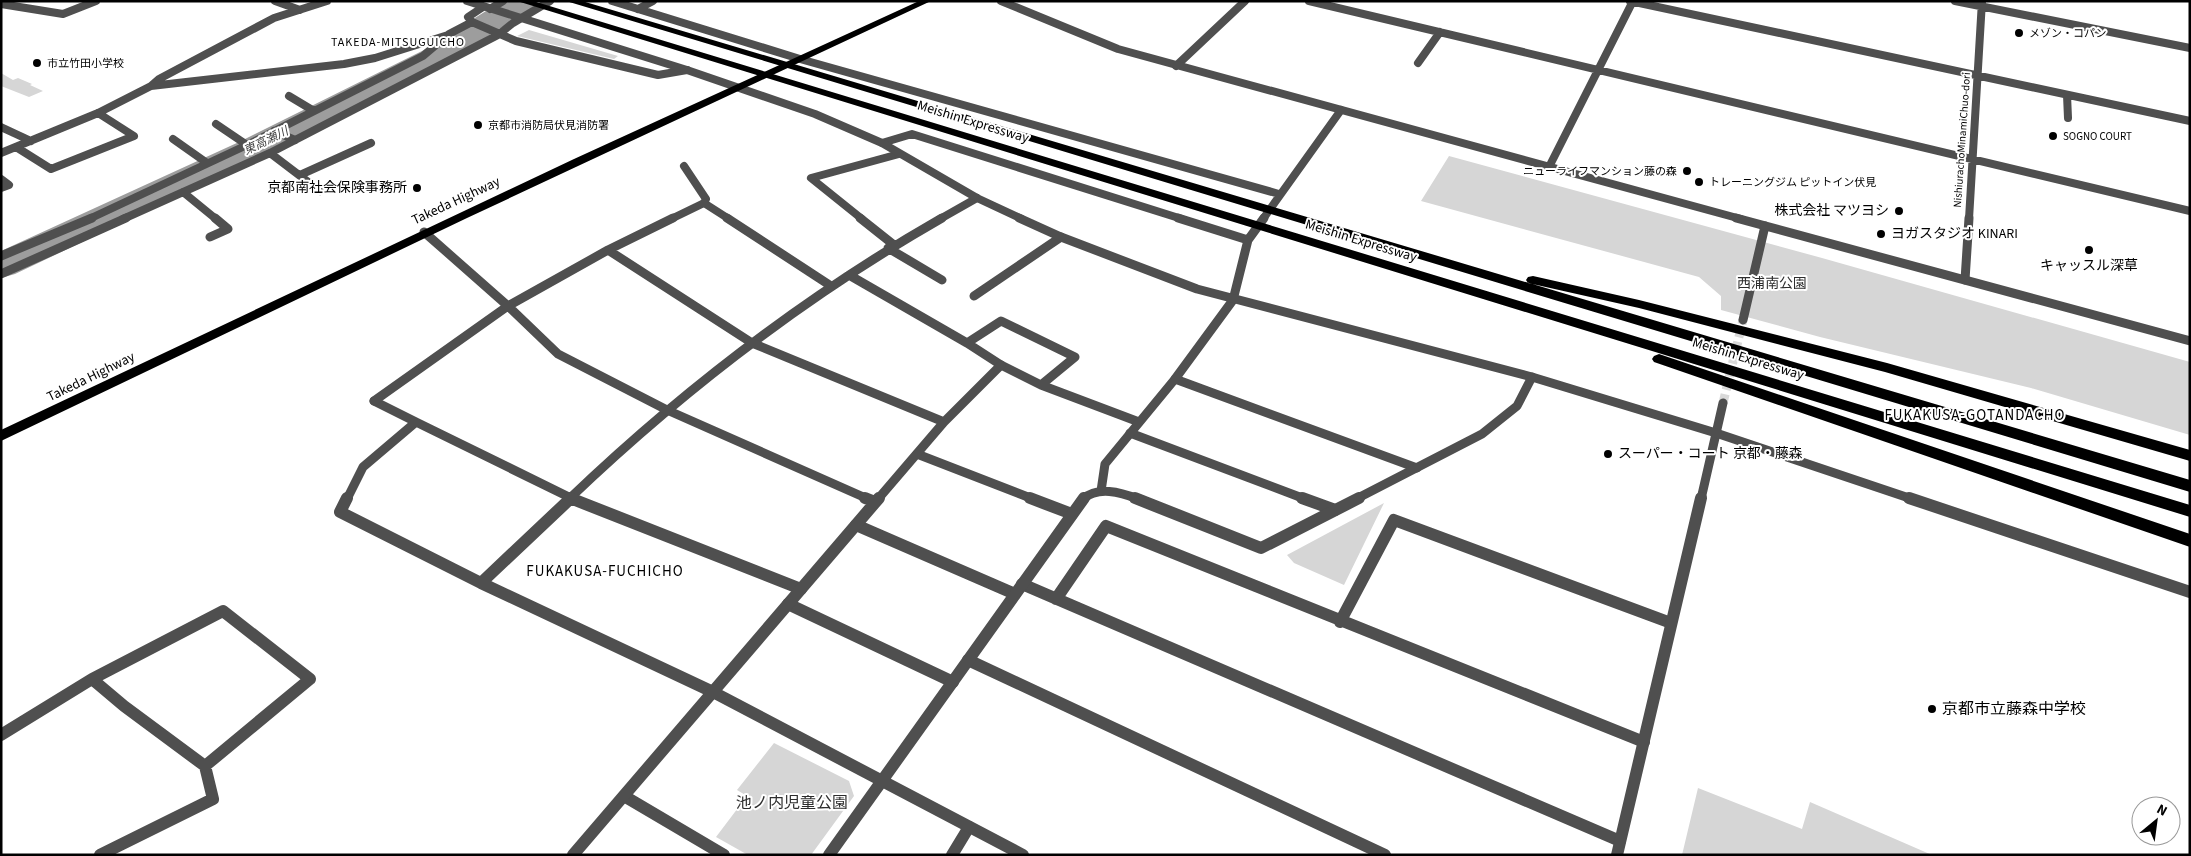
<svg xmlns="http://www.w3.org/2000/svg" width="2191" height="856" font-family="'Source Sans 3','Noto Sans JP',sans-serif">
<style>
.green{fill:#d6d6d6}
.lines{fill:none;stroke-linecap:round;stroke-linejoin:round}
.river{fill:#9d9d9d;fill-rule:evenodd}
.minor-tunnel{stroke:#d9d9d9;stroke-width:9;stroke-dasharray:9 4.5;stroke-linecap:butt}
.service-far2{stroke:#4f4f4f;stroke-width:8}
.service-far1{stroke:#4f4f4f;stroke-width:9}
.service{stroke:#4f4f4f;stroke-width:12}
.minor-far2{stroke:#4f4f4f;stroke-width:8}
.minor-far1{stroke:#4f4f4f;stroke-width:9}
.minor{stroke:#4f4f4f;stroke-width:12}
.tertiary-far2{stroke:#4f4f4f;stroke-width:8}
.tertiary-far1{stroke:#4f4f4f;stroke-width:9}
.tertiary{stroke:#4f4f4f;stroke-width:12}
.trunk{fill:#000;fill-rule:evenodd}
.motorway{fill:#000;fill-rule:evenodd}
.poi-dot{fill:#000;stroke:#fff;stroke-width:2}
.labels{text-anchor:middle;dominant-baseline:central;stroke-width:4;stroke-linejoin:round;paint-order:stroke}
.far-poi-label{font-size:11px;fill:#000;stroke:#fff;text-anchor:start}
.far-street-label{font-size:11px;fill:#000;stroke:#fff}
.far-neighbourhood-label{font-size:12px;letter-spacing:1px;fill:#000;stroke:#fff}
.far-water-label{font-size:12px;font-style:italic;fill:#3e3e3e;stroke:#fff}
.street-label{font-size:14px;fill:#000;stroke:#fff}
.poi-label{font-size:14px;fill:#000;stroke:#fff;text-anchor:end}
.park-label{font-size:14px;fill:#2d2d2d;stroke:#fff}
.neighbourhood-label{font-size:15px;letter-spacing:1px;fill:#000;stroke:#fff}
.near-poi-label{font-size:16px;fill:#000;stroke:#fff;text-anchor:start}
.near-park-label{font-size:16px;fill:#2d2d2d;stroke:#fff}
</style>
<rect width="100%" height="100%" fill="#fff"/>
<path class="green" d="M 529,30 L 618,56 L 614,59 L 517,36 Z
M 1,73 L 13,80 L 18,78 L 32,84 L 30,85 L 43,91 L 29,97 L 1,86 Z
M 1449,156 L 1822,258 L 2190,362 L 2190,435 L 2031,388 L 1820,337 L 1721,310 L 1721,296 L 1699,277 L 1421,201 Z
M 1384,503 L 1344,585 L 1294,563 L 1287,555 Z
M 774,743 L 849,781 L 854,796 L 811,855 L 748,855 L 716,837 L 747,796 L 737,790 Z
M 1698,788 L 1802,829 L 1810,802 L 1932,855 L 1682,855 Z"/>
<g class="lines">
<path class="river" d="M 502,1 L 537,1 L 533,7 L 444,65 L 263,156 L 15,274 L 1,278 L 1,251 L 239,142 L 422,51 Z"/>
<path class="minor-tunnel" d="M 1723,403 L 1743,320"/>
<path class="service-far2" d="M 274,131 L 295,140
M 684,166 L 706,199 L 704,203 L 729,219
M 862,219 L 811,178 L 899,154
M 940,219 L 977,198"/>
<path class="service-far1" d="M 727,218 L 831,286
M 860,218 L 894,245
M 888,248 L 942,280
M 849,275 L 967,343 L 1001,365 L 1041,385 L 1139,422
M 974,296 L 1061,237
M 967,343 L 1001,321 L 1075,357 L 1041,385
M 1175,379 L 1417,468
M 416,422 L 573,499
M 1130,433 L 1305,499
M 917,454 L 1033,499
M 347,499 L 363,467 L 416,422 L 374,401
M 569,499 C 684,389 804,297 942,218"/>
<path class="service" d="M 347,498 L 340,512 L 481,583 L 713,692
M 570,498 L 801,589
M 1030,498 L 1072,514
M 1302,498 L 1335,510
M 856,525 L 1015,594
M 481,583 L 571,498
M 1022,584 L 1620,841
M 1056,599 L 1106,526 L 1644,742
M 788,604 L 953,682
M 223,611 L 310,679 L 205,766 L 124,706 L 92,679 Z
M 1340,622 L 1394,520 L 1671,623
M 968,660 L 1385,855
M 1,735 L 92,679
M 624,796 L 724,855
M 100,855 L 213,799 L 205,766
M 952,855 L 969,827"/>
<path class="minor-far2" d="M 275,1 L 300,10
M 612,1 L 800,59 L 1279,194
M 1309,1 L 2190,211
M 1630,1 L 2190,121
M 1955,1 L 2190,48
M 1,4 L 63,14 L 96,1
M 483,7 L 468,17 L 472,22 L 516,41 L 658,75 L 687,70
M 490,9 L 503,1
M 638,9 L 653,1
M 1418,63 L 1440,32
M 1176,66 L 1245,1
M 151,86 L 159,79 L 274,18 L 327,1
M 2067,95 L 2068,118
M 289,96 L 314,111
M 216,124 L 247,145
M 1,127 L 31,141
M 173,139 L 207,163
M 882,143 L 912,134 L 1182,219
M 16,147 L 51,169 L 134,136 L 98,113
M 1,153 L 98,113 L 151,86 L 344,64 L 375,58 L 448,35
M 270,153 L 320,191
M 1549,167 L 1633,1
M 300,175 L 371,143
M 1,179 L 9,185 L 1,188
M 183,192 L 216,219
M 89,219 L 247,145 L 423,56 L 449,34 L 472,22
M 123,219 L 270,153 L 498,35 L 513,23 L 550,1
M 671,219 L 704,203
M 1263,219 L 1341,110
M 1969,219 L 1982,1"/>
<path class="minor-far1" d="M 1178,218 L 1248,240
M 424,232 L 508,306 L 558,354 L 667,410 L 868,499
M 210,237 L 228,229 L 215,218
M 608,250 L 752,343 L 944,422
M 1,256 L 92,218
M 1,274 L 126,218
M 1965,280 L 1969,218
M 1743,320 L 1765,226
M 374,401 L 508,306 L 608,250 L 673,218
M 1101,491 L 1105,464 L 1175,379 L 1233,300 L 1248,240 L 1264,218
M 878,499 L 944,422 L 1001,365
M 1083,499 C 1098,486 1120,492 1138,499
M 1356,499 L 1482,434 L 1517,406 L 1532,377
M 1701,499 L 1723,403"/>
<path class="minor" d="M 865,498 L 875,502
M 1135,498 L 1261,548 L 1359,498
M 713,692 L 1023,855
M 573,855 L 879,498
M 829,855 L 1084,498
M 1617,855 L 1701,498"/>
<path class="tertiary-far2" d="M 467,1 L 687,70 L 815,114 L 882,143 L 977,198 L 1022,219
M 1001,1 L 1118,49 L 1741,219"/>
<path class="tertiary-far1" d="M 1019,218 L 1061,237 L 1197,289 L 1532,377 L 1716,433 L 1912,499
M 1736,218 L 2190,341"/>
<path class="tertiary" d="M 1909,498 L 2190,592"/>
<path class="trunk" d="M 919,1 L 931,1 L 467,218 L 1,441 L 1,430 L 574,159 Z"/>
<path class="motorway" d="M 517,1 L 533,1 L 2190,505 L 2190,517 Z
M 566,1 L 582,1 L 2190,480 L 2190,492 Z
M 1533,276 L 1639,300 L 1887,363 L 2190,450 L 2190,461 L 1885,372 L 1639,308 L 1528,283 L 1526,280 L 1528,277 Z
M 1659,354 L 2190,534 L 2190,547 L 1654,362 L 1652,359 L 1654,356 Z"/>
</g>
<g class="poi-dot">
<circle cx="2019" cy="33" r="5"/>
<circle cx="37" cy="63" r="5"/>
<circle cx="478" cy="125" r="5"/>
<circle cx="2053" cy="136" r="5"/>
<circle cx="1687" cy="171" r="5"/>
<circle cx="1699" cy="182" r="5"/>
<circle cx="417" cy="188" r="5"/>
<circle cx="1899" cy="211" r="5"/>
<circle cx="1881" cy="234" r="5"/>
<circle cx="2089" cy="250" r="5"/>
<circle cx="1608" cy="454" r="5"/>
<circle cx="1932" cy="709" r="5"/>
</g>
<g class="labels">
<g class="far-poi-label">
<text x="2029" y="33">メゾン・コパン</text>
<text x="47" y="63">市立竹田小学校</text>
<text x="488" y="125">京都市消防局伏見消防署</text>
<text x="2063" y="136">SOGNO COURT</text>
<text x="1677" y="171" text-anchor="end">ニューライフマンション藤の森</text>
<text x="1709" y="182">トレーニングジム ピットイン伏見</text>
</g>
<g class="far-street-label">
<text transform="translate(1962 140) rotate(-86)">NishiurachoMinamiChuo-dori</text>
</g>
<g class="far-neighbourhood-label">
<text x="398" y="42">TAKEDA-MITSUGUICHO</text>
</g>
<g class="far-water-label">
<text transform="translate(266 141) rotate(-26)">東高瀬川</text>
</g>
<g class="street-label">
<text transform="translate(973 122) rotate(17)">Meishin Expressway</text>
<text transform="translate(456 201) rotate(-25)">Takeda Highway</text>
<text transform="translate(1361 241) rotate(17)">Meishin Expressway</text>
<text transform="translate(1748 359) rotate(17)">Meishin Expressway</text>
<text transform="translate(91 377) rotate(-26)">Takeda Highway</text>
</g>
<g class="poi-label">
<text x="407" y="188">京都南社会保険事務所</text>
<text x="1889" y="211">株式会社 マツヨシ</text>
<text x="1891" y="234" text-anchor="start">ヨガスタジオ KINARI</text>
<text x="2089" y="266" text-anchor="middle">キャッスル深草</text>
<text x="1618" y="454" text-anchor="start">スーパー・コート 京都・藤森</text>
</g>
<g class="park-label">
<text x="1772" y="284">西浦南公園</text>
</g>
<g class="neighbourhood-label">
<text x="1975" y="415">FUKAKUSA-GOTANDACHO</text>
<text x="605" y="571">FUKAKUSA-FUCHICHO</text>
</g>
<g class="near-poi-label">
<text x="1942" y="709">京都市立藤森中学校</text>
</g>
<g class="near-park-label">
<text x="792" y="803">池ノ内児童公園</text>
</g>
</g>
<rect width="2191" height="856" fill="none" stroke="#000000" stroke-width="5"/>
<g transform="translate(2156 821) rotate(29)"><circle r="24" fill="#ffffff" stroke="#999999"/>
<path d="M0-4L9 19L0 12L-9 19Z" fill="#000000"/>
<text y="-8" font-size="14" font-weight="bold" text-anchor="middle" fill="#000000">N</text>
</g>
</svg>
